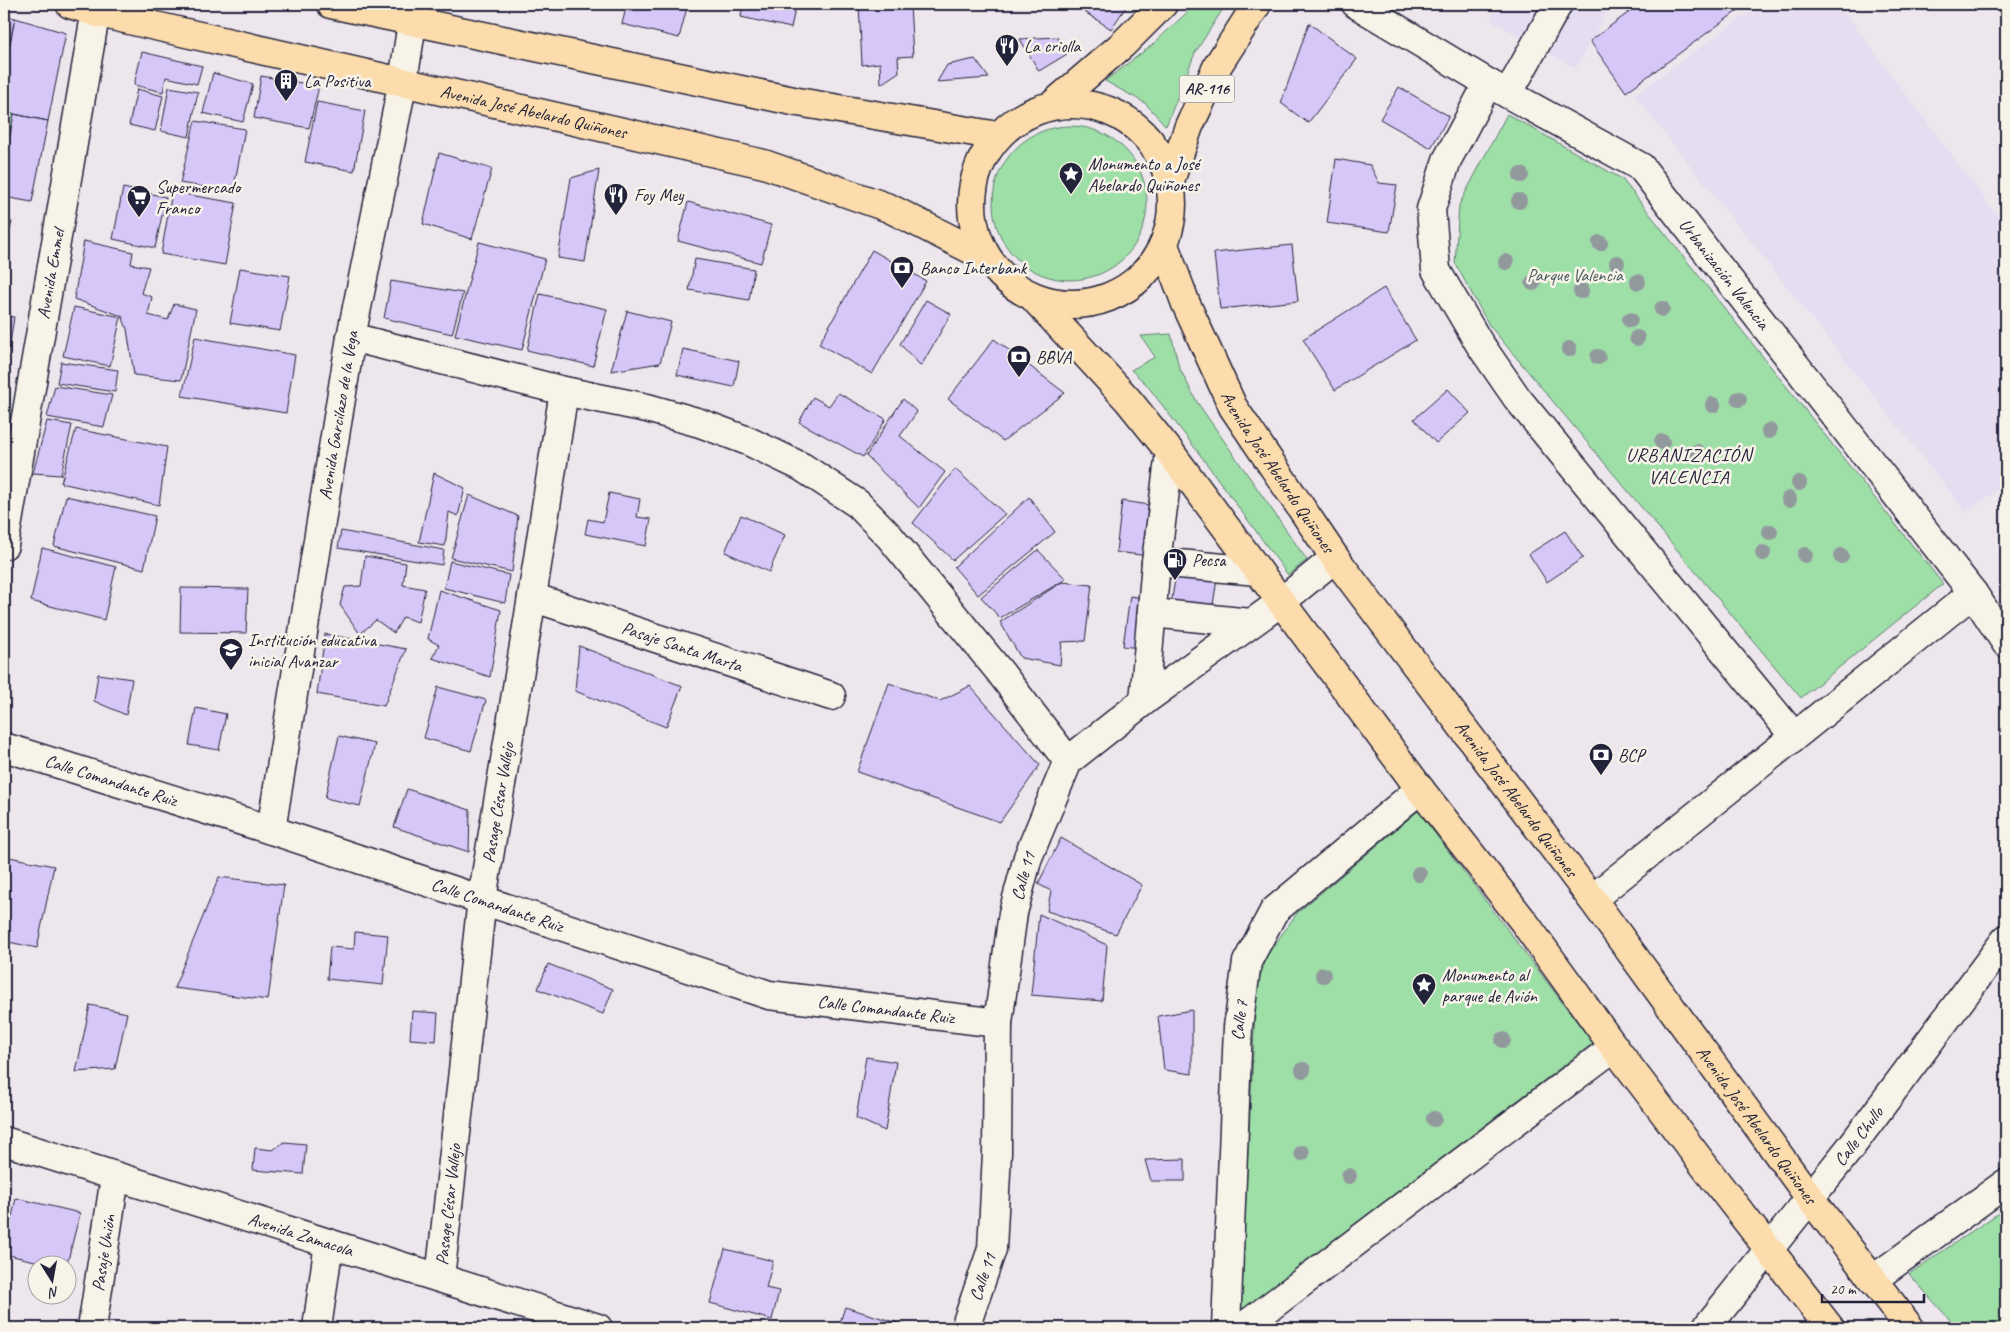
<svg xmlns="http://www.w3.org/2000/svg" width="2010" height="1332" font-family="Caveat,sans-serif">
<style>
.built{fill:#e6ddf0}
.green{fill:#9edea7;stroke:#608071}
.building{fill:#d6c7f8;stroke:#22223b}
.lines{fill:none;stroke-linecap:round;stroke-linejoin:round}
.minor-casing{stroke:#22223b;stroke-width:31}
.major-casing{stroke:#22223b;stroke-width:31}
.minor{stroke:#f7f3e8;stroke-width:28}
.major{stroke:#fcdcac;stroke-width:28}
.tree{fill:#92999d}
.labels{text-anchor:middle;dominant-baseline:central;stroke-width:5;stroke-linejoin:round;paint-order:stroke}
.shield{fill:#f7f3e8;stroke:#62616f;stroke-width:1}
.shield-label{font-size:16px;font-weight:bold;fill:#22223b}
.poi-label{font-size:18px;fill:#22223b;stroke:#f7f3e8;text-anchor:start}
.street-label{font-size:18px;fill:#22223b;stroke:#f7f3e8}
.park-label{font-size:18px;fill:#475a5b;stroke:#f7f3e8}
.neighbourhood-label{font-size:19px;letter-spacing:1px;fill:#22223b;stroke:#f7f3e8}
</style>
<rect width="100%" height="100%" fill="#ede6ed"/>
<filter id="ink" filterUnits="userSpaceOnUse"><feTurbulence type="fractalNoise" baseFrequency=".02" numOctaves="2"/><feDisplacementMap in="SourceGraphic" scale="10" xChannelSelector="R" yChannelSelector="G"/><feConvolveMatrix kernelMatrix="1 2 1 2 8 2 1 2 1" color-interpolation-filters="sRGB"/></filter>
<g filter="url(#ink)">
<path class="built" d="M 1499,4 L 1611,4 L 1576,68 L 1490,20 Z
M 1761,4 L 1838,4 L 2006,227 L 2006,484 L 1966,512 L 1634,95 Z"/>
<path class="green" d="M 1196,4 L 1226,4 L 1195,53 L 1166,126 L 1145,103 L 1105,81 L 1152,45 Z
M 4,112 L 14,114 L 4,166 Z
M 1507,114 L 1622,179 L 1943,584 L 1801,698 L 1489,325 L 1455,263 L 1459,205 Z
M993 203a77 77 0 1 1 154 0a77 77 0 1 1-154 0Z
M 1171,334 L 1179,367 L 1197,402 L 1307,560 L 1288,575 L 1198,452 L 1146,384 L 1131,370 L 1155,357 L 1141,336 Z
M 1418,811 L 1593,1043 L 1240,1312 L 1256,993 L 1265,958 L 1297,913 Z
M 2006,1208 L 2006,1328 L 1957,1328 L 1909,1274 Z"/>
<path class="building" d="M 627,4 L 688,4 L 679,38 L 622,24 Z
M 743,4 L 796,4 L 791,28 L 741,17 Z
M 859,4 L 886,4 L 886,5 L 910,4 L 913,56 L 898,57 L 899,72 L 881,84 L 880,63 L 862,65 Z
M 1072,4 L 1128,4 L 1111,29 Z
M 1640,4 L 1747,4 L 1626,92 L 1590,41 Z
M 4,15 L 15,18 L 4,72 Z
M 15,18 L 66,33 L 48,121 L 4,112 L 4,72 Z
M 1309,23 L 1357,59 L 1308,123 L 1281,103 Z
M 1057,37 L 1067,54 L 1039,71 L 1020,39 Z
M 142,52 L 202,66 L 197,84 L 166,77 L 163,92 L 134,85 Z
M 975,59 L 989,78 L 937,82 L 947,65 Z
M 213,73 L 253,84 L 243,122 L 203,113 Z
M 261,76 L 319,86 L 309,128 L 254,118 Z
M 169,87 L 198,92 L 189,137 L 161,131 Z
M 1399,87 L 1449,116 L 1431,148 L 1380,119 Z
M 137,89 L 163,96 L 155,131 L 129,125 Z
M 317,102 L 365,111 L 354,171 L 305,162 Z
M 14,114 L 48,121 L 32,202 L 4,197 L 4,166 Z
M 195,121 L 245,129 L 233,192 L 180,183 Z
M 439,153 L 492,169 L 472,239 L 423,224 Z
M 1336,159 L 1370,165 L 1379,183 L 1397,185 L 1389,232 L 1327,223 Z
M 599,170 L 585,262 L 558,258 L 571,178 Z
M 123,188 L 166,197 L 155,248 L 113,239 Z
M 172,192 L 236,203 L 225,265 L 161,254 Z
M 688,202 L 771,225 L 761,263 L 678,241 Z
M 4,221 L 12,222 L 8,238 L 4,237 Z
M 84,241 L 133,252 L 131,264 L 149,267 L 141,293 L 152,297 L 148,315 L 168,320 L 174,304 L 196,309 L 181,380 L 134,375 L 127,329 L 122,316 L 74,299 Z
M 479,242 L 545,259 L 522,350 L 455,335 Z
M 1292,245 L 1298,301 L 1220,309 L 1214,253 Z
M 872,250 L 926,281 L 872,374 L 819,344 Z
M 695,259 L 754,269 L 749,300 L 689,290 Z
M 240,268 L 290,276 L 280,331 L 230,323 Z
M 391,281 L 463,293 L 452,334 L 384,318 Z
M 1384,288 L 1416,340 L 1335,390 L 1303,339 Z
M 540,294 L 607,309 L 593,366 L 527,350 Z
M 926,300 L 951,314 L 921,366 L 900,344 Z
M 74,307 L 121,317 L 110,366 L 63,356 Z
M 627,311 L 671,322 L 660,363 L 611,371 Z
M 4,315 L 14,317 L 4,384 Z
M 195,337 L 295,355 L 286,413 L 182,396 Z
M 994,339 L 1065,393 L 1003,441 L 948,399 Z
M 683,349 L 739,361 L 734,387 L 677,375 Z
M 61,362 L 118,370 L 115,392 L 57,383 Z
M 55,386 L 112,395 L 104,427 L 47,417 Z
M 1448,389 L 1470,413 L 1436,443 L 1414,419 Z
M 838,393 L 886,419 L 863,457 L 799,422 L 813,397 L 829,406 Z
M 903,399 L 917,412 L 900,436 L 945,472 L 919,508 L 866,456 Z
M 47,421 L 72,425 L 61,475 L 33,473 Z
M 76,429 L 167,447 L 159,505 L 61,483 Z
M 955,469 L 1005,514 L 953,560 L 913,523 Z
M 434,473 L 465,488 L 458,516 L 449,512 L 445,546 L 419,542 Z
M 609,493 L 640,499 L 637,517 L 651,519 L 646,546 L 585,534 L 588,519 L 603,522 Z
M 469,495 L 518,516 L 512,572 L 451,558 Z
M 66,496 L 155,516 L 144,569 L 54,546 Z
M 1029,497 L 1055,532 L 978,595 L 954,567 Z
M 1122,501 L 1164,507 L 1157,557 L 1116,552 Z
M 741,515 L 785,535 L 769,572 L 725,552 Z
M 341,531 L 444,550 L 442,565 L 338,548 Z
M 1565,531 L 1583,558 L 1547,582 L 1529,554 Z
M 42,548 L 116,567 L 104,620 L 31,601 Z
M 1038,550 L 1066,579 L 1000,618 L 981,597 Z
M 365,556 L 406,563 L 403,585 L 425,589 L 418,622 L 403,617 L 394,633 L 376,620 L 360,634 L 340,605 L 345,587 L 361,586 Z
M 1178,560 L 1219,567 L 1211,617 L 1170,611 Z
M 450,561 L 509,575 L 505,603 L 444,588 Z
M 1062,582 L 1092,585 L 1085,641 L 1062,642 L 1060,665 L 1021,658 L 1000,622 Z
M 181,588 L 248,589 L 246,633 L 180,632 Z
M 439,590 L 501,610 L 490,677 L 432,658 L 439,645 L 428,639 Z
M 1130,596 L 1168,602 L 1162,651 L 1123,646 Z
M 325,634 L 406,649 L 384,706 L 317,694 Z
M 579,646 L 682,686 L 666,727 L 575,691 Z
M 98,674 L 132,679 L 126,715 L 94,701 Z
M 889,683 L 940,701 L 970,686 L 1040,765 L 1000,822 L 857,772 Z
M 438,687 L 486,700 L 471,751 L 424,738 Z
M 196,708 L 226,714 L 219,750 L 189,745 Z
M 339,736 L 375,744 L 360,806 L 325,798 Z
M 407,789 L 470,810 L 469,852 L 394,827 Z
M 1061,838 L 1142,885 L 1116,934 L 1047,911 L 1051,891 L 1038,884 Z
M 4,856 L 54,866 L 37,948 L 4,941 Z
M 219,877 L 284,885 L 268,1000 L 174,988 Z
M 1039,914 L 1107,945 L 1102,1001 L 1031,995 Z
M 355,932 L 388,935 L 383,985 L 327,979 L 330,947 L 354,949 Z
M 548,964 L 613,989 L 603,1014 L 538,989 Z
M 90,1005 L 127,1013 L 115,1069 L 76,1072 Z
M 1192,1010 L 1192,1074 L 1164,1070 L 1158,1016 Z
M 412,1011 L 438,1013 L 436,1041 L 410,1039 Z
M 866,1057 L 896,1062 L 885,1131 L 856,1118 Z
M 284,1142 L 306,1144 L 303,1174 L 253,1170 L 255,1148 L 273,1150 Z
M 1185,1159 L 1185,1181 L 1151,1181 L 1145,1160 Z
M 16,1198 L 80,1213 L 67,1264 L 48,1264 L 4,1254 Z
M 725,1249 L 773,1261 L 766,1288 L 779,1291 L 772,1320 L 710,1303 Z
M 845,1307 L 914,1328 L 838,1328 Z"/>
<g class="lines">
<defs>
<g id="minor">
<path id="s1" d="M 1356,4 L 1488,83 L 1641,167 L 1973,593 L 2006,643"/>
<path d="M 1488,83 L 1447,160 L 1431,209 L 1436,270 L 1479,343 L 1517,398 L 1794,736"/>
<path d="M 1508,94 L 1558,4"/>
<path d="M 351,337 L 564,391 L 647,408 L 700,423 L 748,441 L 802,467 L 858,504 L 890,537 L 1000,672 L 1068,761"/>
<path id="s2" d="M 4,545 L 97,4"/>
<path d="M 1156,562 L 1258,571"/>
<path id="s3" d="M 532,597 L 831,696"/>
<path d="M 1152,613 L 1251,623"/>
<path d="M 1144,701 L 1156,562 L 1170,452"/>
<path id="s4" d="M 4,747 L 271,830 L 769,995 L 998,1023"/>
<path id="s5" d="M 271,830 L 351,337 L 403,81 L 415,4"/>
<path d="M 1592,899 L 1973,593"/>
<path id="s6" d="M 4,1141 L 598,1328"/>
<path id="s7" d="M 440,1278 L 482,899 L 532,597 L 564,391"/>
<path d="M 1872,1280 L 2006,1183"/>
<path id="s8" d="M 92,1328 L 115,1177"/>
<path d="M 317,1328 L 329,1243"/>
<path id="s9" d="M 965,1328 L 992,1249 L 997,1153 L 998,1023 L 1013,913 L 1028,857 L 1068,761 L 1144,701 L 1281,602 L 1335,558"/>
<path id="s10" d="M 1226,1328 L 1238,1027 L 1247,962 L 1274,911 L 1420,789"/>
<path d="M 1242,1328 L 1614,1047"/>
<path id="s11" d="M 1706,1328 L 1850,1148 L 2006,939"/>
</g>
<g id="major">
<path id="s12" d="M 70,4 L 95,12 L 164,28 L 764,164 L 889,208 L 986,257"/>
<path d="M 331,4 L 798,102 L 998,136"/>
<circle cx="1072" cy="204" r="100"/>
<path d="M 1051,106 L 1122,45 L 1163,4"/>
<path d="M 1170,181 L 1189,126 L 1218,65 L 1257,4"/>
<path id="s13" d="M 1164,245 L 1186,304 L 1233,407 L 1335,558 L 1592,899 L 1810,1198 L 1910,1328"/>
<path d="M 1033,297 L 1128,400 L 1170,452 L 1420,789 L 1524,922 L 1614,1047 L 1715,1180 L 1830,1328"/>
</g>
</defs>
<use href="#minor" class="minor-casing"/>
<use href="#major" class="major-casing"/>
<use href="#minor" class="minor"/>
<use href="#major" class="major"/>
</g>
<g class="tree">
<circle cx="1521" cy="175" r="8"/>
<circle cx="1519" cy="201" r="8"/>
<circle cx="1600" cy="243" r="8"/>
<circle cx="1506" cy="262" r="8"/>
<circle cx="1617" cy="263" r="8"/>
<circle cx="1638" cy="282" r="8"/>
<circle cx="1533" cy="283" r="8"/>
<circle cx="1581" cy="291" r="8"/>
<circle cx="1662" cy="309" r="8"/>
<circle cx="1630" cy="320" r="8"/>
<circle cx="1637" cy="338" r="8"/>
<circle cx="1569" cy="349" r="8"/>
<circle cx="1598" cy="357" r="8"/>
<circle cx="1739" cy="399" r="8"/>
<circle cx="1713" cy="405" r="8"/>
<circle cx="1769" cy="431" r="8"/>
<circle cx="1662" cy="442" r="8"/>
<circle cx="1697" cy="452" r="8"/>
<circle cx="1799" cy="483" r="8"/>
<circle cx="1789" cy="499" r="8"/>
<circle cx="1770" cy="532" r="8"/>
<circle cx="1763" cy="553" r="8"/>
<circle cx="1805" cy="555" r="8"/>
<circle cx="1841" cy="556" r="8"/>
<circle cx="1419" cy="874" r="8"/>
<circle cx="1323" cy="975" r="8"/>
<circle cx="1503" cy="1040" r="8"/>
<circle cx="1303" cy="1070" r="8"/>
<circle cx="1434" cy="1119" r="8"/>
<circle cx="1302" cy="1153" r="8"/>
<circle cx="1349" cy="1176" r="8"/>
</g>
</g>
<defs>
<symbol id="restaurant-pin" viewBox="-11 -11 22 30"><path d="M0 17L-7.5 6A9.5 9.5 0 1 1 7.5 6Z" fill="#22223b" stroke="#f7f3e8"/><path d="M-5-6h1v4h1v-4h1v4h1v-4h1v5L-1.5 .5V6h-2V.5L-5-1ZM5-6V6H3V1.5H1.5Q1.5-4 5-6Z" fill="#fff"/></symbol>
<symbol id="building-pin" viewBox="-11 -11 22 30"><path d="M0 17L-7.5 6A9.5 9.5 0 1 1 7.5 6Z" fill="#22223b" stroke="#f7f3e8"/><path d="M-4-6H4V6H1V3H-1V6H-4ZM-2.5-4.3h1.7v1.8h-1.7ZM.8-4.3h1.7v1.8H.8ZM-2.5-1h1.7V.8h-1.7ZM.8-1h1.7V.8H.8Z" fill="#fff"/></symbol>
<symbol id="sight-pin" viewBox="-11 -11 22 30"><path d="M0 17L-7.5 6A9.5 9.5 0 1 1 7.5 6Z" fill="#22223b" stroke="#f7f3e8"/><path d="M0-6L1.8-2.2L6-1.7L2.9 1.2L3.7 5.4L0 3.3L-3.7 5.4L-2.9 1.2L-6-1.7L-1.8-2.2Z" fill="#fff"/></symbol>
<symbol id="supermarket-pin" viewBox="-11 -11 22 30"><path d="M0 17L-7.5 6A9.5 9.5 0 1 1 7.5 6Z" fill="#22223b" stroke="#f7f3e8"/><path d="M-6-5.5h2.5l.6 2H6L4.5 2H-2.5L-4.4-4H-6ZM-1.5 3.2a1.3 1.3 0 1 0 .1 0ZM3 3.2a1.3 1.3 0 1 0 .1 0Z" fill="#fff"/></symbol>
<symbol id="bank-pin" viewBox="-11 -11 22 30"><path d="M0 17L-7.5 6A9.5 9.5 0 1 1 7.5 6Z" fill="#22223b" stroke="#f7f3e8"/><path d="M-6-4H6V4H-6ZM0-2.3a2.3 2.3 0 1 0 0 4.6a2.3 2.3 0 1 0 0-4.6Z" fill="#fff"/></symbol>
<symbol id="fuel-pin" viewBox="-11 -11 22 30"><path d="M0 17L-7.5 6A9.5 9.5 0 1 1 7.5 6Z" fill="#22223b" stroke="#f7f3e8"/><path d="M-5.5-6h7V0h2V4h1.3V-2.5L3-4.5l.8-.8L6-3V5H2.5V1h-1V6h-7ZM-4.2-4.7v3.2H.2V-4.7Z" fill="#fff"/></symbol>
<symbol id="school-pin" viewBox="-11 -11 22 30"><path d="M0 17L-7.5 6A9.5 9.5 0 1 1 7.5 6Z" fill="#22223b" stroke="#f7f3e8"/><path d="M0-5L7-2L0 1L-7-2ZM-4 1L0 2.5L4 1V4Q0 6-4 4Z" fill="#fff"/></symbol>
</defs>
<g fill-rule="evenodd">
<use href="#restaurant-pin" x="993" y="32" width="28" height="38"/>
<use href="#building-pin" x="272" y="67" width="28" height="38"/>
<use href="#sight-pin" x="1057" y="160" width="28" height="38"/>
<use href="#restaurant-pin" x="602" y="181" width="28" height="38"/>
<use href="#supermarket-pin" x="125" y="183" width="28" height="38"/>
<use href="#bank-pin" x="888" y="254" width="28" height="38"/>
<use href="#bank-pin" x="1005" y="343" width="28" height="38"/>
<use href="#fuel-pin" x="1161" y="546" width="28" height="38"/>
<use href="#school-pin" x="217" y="636" width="28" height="38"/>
<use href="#bank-pin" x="1587" y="741" width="28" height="38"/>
<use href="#sight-pin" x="1410" y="971" width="28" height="38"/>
</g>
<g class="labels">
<rect class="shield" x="1179.5" y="75.5" width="55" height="27" rx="4"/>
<g class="shield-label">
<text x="1207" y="89">AR-116</text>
</g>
<g class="poi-label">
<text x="1024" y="46">La criolla</text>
<text x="304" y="81">La Positiva</text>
<text x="1088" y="164">Monumento a José<tspan x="1088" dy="21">Abelardo Quiñones</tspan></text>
<text x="156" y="187">Supermercado<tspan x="156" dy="21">Franco</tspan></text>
<text x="634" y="195">Foy Mey</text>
<text x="920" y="268">Banco Interbank</text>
<text x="1036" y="357">BBVA</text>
<text x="1192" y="560">Pecsa</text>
<text x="248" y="640">Institución educativa<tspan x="248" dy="21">inicial Avanzar</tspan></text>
<text x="1618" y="755">BCP</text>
<text x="1442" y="975">Monumento al<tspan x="1442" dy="21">parque de Avión</tspan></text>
</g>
<g class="street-label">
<text stroke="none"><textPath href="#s12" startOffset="476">Avenida José Abelardo Quiñones</textPath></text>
<text stroke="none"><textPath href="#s2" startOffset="275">Avenida Emmel</textPath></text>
<text stroke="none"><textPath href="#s1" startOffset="464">Urbanización Valencia</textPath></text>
<text stroke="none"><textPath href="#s5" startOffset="420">Avenida Garcilazo de la Vega</textPath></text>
<text stroke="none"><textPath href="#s13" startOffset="255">Avenida José Abelardo Quiñones</textPath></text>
<text stroke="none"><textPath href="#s3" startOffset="158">Pasaje Santa Marta</textPath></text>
<text stroke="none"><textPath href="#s4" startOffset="112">Calle Comandante Ruiz</textPath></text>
<text stroke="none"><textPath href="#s13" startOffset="660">Avenida José Abelardo Quiñones</textPath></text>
<text stroke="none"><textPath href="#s7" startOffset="479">Pasage César Vallejo</textPath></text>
<text stroke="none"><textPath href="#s9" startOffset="459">Calle 11</textPath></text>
<text stroke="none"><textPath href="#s4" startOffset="518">Calle Comandante Ruiz</textPath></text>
<text stroke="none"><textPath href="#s4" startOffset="922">Calle Comandante Ruiz</textPath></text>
<text stroke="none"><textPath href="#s10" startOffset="308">Calle 7</textPath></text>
<text stroke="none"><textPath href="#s13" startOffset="1065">Avenida José Abelardo Quiñones</textPath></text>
<text stroke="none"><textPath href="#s11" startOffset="245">Calle Chullo</textPath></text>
<text stroke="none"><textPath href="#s7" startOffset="74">Pasage César Vallejo</textPath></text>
<text stroke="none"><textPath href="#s6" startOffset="311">Avenida Zamacola</textPath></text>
<text stroke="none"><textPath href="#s8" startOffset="76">Pasaje Unión</textPath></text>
<text stroke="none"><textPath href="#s9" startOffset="54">Calle 11</textPath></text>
</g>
<g class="park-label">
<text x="1575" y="275">Parque Valencia</text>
</g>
<g class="neighbourhood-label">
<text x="1689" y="455">URBANIZACIÓN<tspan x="1689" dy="22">VALENCIA</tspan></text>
</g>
</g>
<rect width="2010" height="1332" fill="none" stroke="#f7f3e8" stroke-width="20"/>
<rect x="10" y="10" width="1990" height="1312" fill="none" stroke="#22223b" stroke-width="2" filter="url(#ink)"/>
<g transform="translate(52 1280) rotate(169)"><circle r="24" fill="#f7f3e8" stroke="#a29fa3"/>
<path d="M0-4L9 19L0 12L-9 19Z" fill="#22223b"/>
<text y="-8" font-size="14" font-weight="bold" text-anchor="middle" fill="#22223b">N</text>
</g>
<path d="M1822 1294v8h102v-8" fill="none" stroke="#22223b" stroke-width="2.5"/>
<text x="1830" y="1294" font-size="15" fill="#22223b" stroke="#f7f3e8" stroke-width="4" paint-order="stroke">20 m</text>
</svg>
